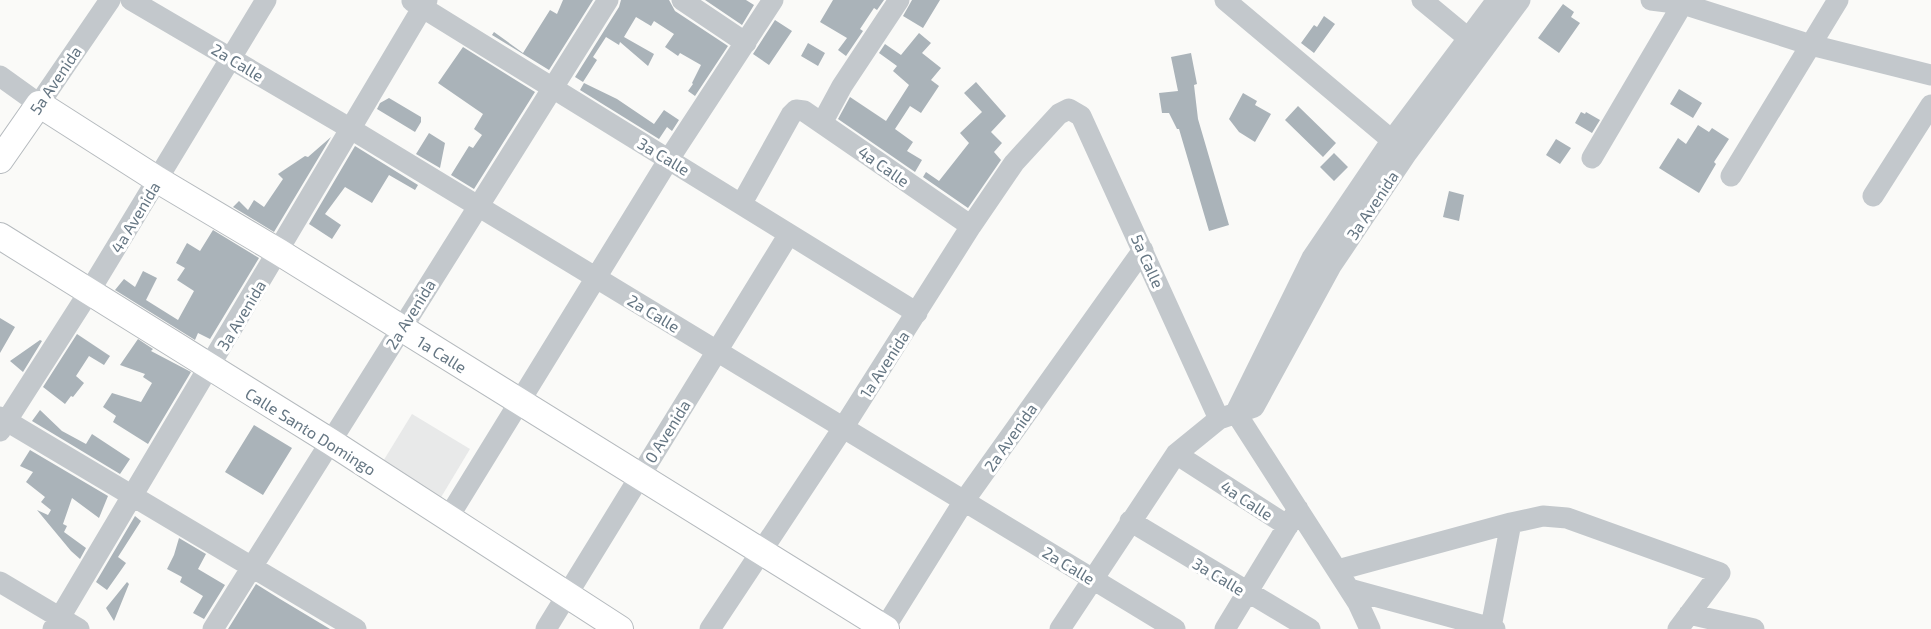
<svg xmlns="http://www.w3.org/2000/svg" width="1931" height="629" font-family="'Exo 2',sans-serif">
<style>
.built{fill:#e8e9e9}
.building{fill:#aab3b9}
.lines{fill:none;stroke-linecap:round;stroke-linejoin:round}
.major-casing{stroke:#b5babe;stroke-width:28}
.minor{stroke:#c3c8cc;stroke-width:21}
.major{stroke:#fff;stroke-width:26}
.labels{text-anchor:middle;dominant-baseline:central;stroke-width:6;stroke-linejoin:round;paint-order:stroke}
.street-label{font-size:16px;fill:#657683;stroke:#fff}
</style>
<rect width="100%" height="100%" fill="#fafaf8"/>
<path class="built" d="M 412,414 L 470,449 L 440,499 L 382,463 Z"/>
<path class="building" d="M 563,0 L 593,0 L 549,70 L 492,35 L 494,32 L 523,53 L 550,10 L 557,14 Z
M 621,0 L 669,0 L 675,11 L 728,46 L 695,96 L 688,91 L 693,84 L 692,83 L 701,65 L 680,53 L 678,56 L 665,47 L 674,34 L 654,21 L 651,26 L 636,17 L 624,37 L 654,54 L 648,66 L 620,42 L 619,45 L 606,37 L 593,57 L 597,60 L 583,82 L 575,77 L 619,7 Z
M 705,0 L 746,0 L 754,5 L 742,25 Z
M 833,0 L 884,0 L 877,10 L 874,8 L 860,29 L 863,31 L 846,56 L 838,50 L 847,38 L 820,22 Z
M 912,0 L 940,0 L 923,28 L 903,16 Z
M 1563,4 L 1574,12 L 1571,17 L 1580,23 L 1559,53 L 1538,38 Z
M 1324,16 L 1335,24 L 1314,53 L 1301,43 L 1314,25 L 1317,27 Z
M 775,20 L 792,31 L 769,65 L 753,54 Z
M 919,33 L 931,43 L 922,53 L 941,68 L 931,80 L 939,86 L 921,113 L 910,106 L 895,129 L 913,142 L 907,151 L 922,160 L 915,172 L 838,119 L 850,97 L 886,121 L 909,85 L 893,71 L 897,66 L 879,53 L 885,44 L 901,55 Z
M 808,43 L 825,53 L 818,66 L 801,56 Z
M 463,47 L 535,92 L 474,189 L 451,175 L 469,146 L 473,148 L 482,135 L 474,129 L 483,114 L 438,83 Z
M 1191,53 L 1197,84 L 1194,85 L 1198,119 L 1229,225 L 1209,231 L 1179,129 L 1177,129 L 1169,113 L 1162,113 L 1159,93 L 1178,91 L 1171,57 Z
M 976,82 L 1006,116 L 991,132 L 1002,143 L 994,152 L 1001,160 L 968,208 L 923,177 L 926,172 L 939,181 L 969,143 L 960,133 L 982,112 L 964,93 Z
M 584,83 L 617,99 L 654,124 L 664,110 L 679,120 L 672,131 L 667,127 L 659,139 L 580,90 Z
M 1679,89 L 1702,103 L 1693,118 L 1670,104 Z
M 1243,93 L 1257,101 L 1255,105 L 1271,114 L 1255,142 L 1239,132 L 1229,119 Z
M 389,98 L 421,117 L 421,122 L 415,132 L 377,109 L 380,103 Z
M 1298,106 L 1336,143 L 1323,157 L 1285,120 Z
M 1581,112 L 1585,114 L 1586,112 L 1600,120 L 1592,133 L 1575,123 Z
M 1698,125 L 1709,132 L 1712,128 L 1729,139 L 1714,162 L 1716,164 L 1699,193 L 1659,168 L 1678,138 L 1686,144 Z
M 429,133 L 445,143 L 440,168 L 416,154 Z
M 331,137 L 274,232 L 233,207 L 239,201 L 248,210 L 254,200 L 264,207 L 283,179 L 278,174 L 305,156 L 308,157 Z
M 1556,139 L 1571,148 L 1560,164 L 1546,155 Z
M 355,146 L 418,185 L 415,190 L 389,175 L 372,203 L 345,187 L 325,214 L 341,225 L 332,239 L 309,224 Z
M 1334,153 L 1348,167 L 1334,181 L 1320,167 Z
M 1449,191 L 1464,195 L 1459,221 L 1443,217 Z
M 213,230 L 259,258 L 210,339 L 198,333 L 195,340 L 115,290 L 124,279 L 135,287 L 143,271 L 157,278 L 146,300 L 178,320 L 194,291 L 177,280 L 185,268 L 176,263 L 187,243 L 200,251 Z
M 0,318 L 15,327 L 0,353 Z
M 77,334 L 110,356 L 104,365 L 89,356 L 76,376 L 84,383 L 73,397 L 71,396 L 65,404 L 43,387 Z
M 138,339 L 153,349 L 151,351 L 191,372 L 148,444 L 113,422 L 116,416 L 103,407 L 112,393 L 141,402 L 152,383 L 143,377 L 145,374 L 120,365 Z
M 40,340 L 42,341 L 23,372 L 10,361 Z
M 40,410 L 62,431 L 86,444 L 92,434 L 130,459 L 120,474 L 32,421 Z
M 254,425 L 292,448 L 263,495 L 225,472 Z
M 30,450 L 108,496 L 99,518 L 72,498 L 63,524 L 67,526 L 64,532 L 86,548 L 80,559 L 71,551 L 37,510 L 48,515 L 51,510 L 41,502 L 45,497 L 26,482 L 33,472 L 20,466 Z
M 135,516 L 141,521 L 118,557 L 126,563 L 107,590 L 96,582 Z
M 179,538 L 206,554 L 198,569 L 225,585 L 204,619 L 193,613 L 203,596 L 180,582 L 182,577 L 167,569 L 174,555 Z
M 127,582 L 129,584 L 114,621 L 106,608 Z
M 256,584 L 280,599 L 330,629 L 228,629 Z"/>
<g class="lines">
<defs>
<path id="major" d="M 0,160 L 39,104 L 158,180 L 279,252 L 886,629
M 0,236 L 331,442 L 620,629"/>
</defs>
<use href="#major" class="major-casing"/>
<path class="minor" d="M 131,0 L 351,129 L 1175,629
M 682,0 L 746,43
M 1225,0 L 1401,148
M 1422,0 L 1468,38
M 1651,0 L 1683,4 L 1811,45 L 1931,75
M 412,1 L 917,313
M 0,76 L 39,104 L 110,0
M 822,123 L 842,86 L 899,0
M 1592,158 L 1685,0
M 1731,176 L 1838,0
M 1873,196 L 1931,105
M 742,203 L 791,115 L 796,110 L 804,111 L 971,226
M 1236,412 L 1312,258 L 1392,140 L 1497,0
M 1236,413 L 1358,603 L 1370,629
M 0,417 L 356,629
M 0,431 L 89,292 L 266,0
M 1176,454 L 1288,526
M 448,518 L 669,159 L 773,0
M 1130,521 L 1310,629
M 1338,570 L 1511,523 L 1543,516 L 1567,518 L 1720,573 L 1678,629
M 0,582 L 79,629
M 1349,589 L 1495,629
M 1689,614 L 1754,629
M 1491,627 L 1511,523
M 53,629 L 427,0
M 213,629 L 608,0
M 546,629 L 789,234
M 710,629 L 843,428 L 971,226 L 1014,163 L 1059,114 L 1069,109 L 1081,116 L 1219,419
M 884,629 L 964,501 L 1143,250
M 1060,629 L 1176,454 L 1219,419 L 1254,407 L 1331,266 L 1407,153 L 1520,0
M 1225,629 L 1298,509"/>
<use href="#major" class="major"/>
</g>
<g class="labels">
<g class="street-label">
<text transform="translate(238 62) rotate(31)">2a Calle</text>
<text transform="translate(55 80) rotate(-56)">5a Avenida</text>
<text transform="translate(664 156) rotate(31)">3a Calle</text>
<text transform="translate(884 166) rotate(35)">4a Calle</text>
<text transform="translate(1372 205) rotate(-56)">3a Avenida</text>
<text transform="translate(135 217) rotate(-59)">4a Avenida</text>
<text transform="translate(1148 261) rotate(66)">5a Calle</text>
<text transform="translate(654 313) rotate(31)">2a Calle</text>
<text transform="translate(410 314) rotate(-58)">2a Avenida</text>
<text transform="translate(241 315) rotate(-59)">3a Avenida</text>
<text transform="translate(442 354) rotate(32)">1a Calle</text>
<text transform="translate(884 364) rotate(-57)">1a Avenida</text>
<text transform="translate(311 431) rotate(32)">Calle Santo Domingo</text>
<text transform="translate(667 431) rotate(-58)">0 Avenida</text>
<text transform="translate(1010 437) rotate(-55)">2a Avenida</text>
<text transform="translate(1247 500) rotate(33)">4a Calle</text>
<text transform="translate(1069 565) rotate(31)">2a Calle</text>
<text transform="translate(1219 576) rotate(31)">3a Calle</text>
</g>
</g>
</svg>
